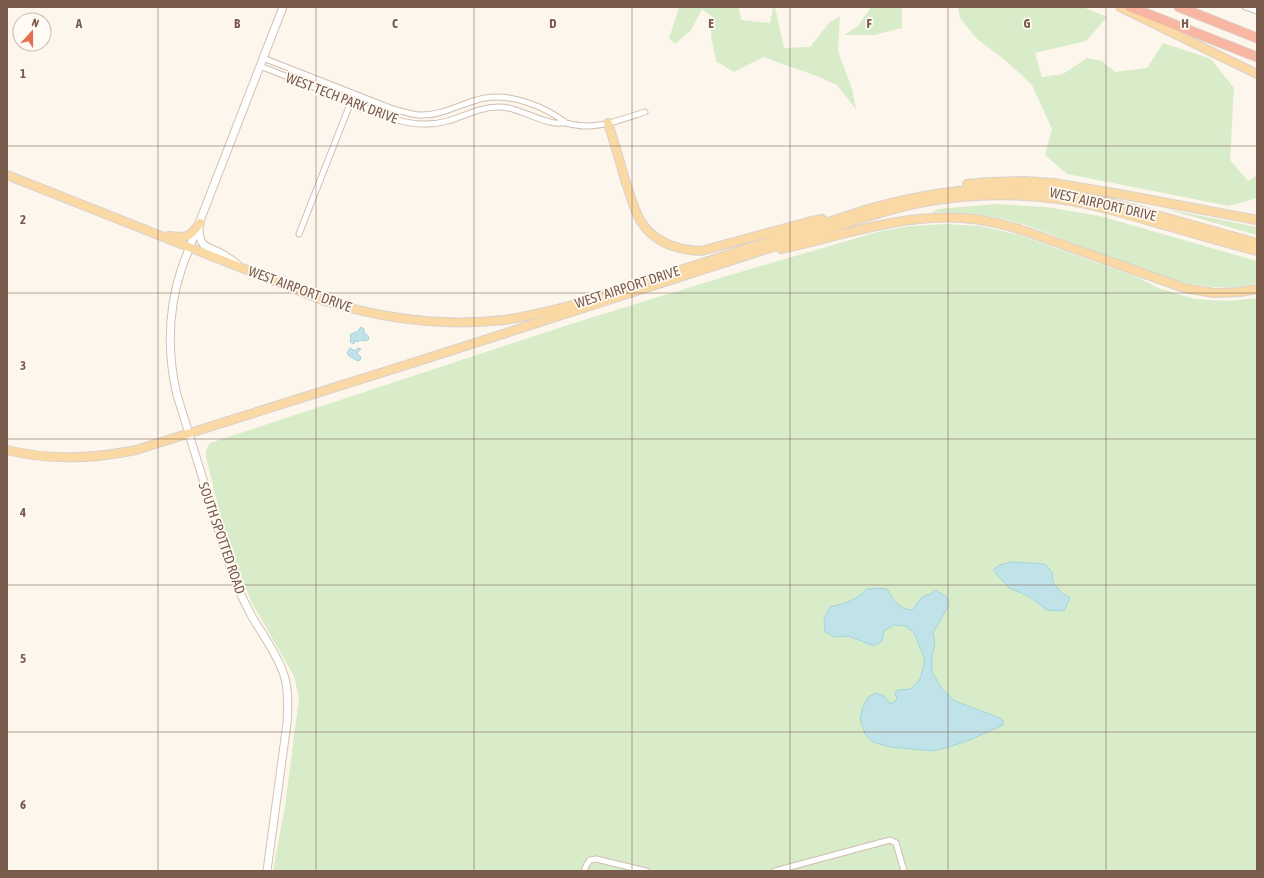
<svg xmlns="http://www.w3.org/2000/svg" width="1264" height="878" font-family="'Asap Condensed',sans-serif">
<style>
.green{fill:#d8ecc9;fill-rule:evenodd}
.water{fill:#bfe3e8;stroke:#a5d3da}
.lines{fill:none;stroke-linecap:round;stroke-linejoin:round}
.minor-casing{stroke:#d1beb0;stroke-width:7}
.secondary-casing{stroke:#d6c0b0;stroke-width:9}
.primary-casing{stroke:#dad1cd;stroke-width:10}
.motorway-casing{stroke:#dad1cd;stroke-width:11}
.minor{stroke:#fff;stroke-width:5}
.secondary{stroke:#fff;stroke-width:7}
.primary{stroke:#fbd9a5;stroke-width:8}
.motorway{stroke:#f7b7a3;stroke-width:9}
.grid{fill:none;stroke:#7a5c4d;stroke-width:1;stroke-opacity:0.55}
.labels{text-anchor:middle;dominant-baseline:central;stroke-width:3.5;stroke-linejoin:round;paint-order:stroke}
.street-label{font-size:14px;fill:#7a5c4d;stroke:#fffaf3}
.grid-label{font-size:13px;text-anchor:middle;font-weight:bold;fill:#7a5c4d;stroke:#fffaf3;stroke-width:3.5;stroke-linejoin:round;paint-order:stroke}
</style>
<rect width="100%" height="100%" fill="#fdf6ec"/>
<path class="green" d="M 678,7 L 739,7 L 741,20 L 770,23 L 773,7 L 775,7 L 784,48 L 810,47 L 829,23 L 840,16 L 838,51 L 852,89 L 856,109 L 837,85 L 814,75 L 763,57 L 734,72 L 716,61 L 711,36 L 712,17 L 702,9 L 691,30 L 675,44 L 669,38 L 679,8 Z
M 871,7 L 902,7 L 902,28 L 874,35 L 844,35 L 858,26 Z
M 958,7 L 1083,7 L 1107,17 L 1086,41 L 1035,53 L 1042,77 L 1063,74 L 1087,58 L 1102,61 L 1115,72 L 1147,68 L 1163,43 L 1211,59 L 1234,88 L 1230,160 L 1248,181 L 1257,175 L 1257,198 L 1229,206 L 1067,174 L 1045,155 L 1052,129 L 1032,85 L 1005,60 L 977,39 L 960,18 Z
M 996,204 L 1046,207 L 1100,216 L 1257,261 L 1257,283 L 1240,287 L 1213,287 L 1186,283 L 1158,275 L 1026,225 L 1000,218 L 975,214 L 932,212 L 938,209 Z
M 1162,208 L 1257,227 L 1257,235 Z
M 945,224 L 980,226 L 1019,235 L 1137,277 L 1158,288 L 1195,299 L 1230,301 L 1257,298 L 1257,871 L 273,871 L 285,806 L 299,698 L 294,676 L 252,603 L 227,543 L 206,457 L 206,450 L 210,443 L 574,323 L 730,275 L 881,231 L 911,226 ZM 1012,562 L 1045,564 L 1052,572 L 1053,582 L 1061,592 L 1070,598 L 1047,610 L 1028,596 L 1009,588 L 993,570 L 1000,565 ZM 867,589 L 887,589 C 894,601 899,609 913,610 L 922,597 L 930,594 L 935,590 L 946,595 L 949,605 L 933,633 L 935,644 L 932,656 L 932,672 L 942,689 L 955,701 L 1000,718 L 1003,725 L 972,739 L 952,746 L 933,751 L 912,748 L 863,707 L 868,697 L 876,693 L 884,696 L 889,703 L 893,704 L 897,699 L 895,693 L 911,689 L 920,679 L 925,660 L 914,633 L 906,626 L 894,625 L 883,631 L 882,641 L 874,646 L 848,636 L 845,603 L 858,597 Z"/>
<path class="water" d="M 361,327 L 364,329 L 364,332 L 368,336 L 369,339 L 366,341 L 360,340 L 358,342 L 354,341 L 354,344 L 350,342 L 351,338 L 350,335 L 351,334 L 357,332 Z
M 350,348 L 355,351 L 358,348 L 361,349 L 357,353 L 361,357 L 360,360 L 358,361 L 349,356 L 347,353 Z
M 1012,562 L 1045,564 L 1052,572 L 1053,582 L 1061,592 L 1070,598 L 1064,611 L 1047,610 L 1028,596 L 1009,588 L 993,570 L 1000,565 Z
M 879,588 L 887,589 C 894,601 899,609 912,610 L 922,597 L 930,594 L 935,590 L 946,596 L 949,605 L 933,633 L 935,644 L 932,656 L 932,672 L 942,689 L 955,701 L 1000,718 L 1003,721 L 1003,725 L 972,739 L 952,746 L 933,751 L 890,747 L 873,742 L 865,734 L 860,719 L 863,707 L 868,697 L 876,693 L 884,696 L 889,703 L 893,703 L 897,699 L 895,693 L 897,690 L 911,689 L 920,679 L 925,660 L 914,633 L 906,626 L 894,625 L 884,631 L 882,641 L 874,646 L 848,636 L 835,637 L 825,632 L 824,620 L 830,607 L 845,603 L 858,597 L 867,589 Z"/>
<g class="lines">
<defs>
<path id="minor" d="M 1245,7 L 1257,11
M 263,58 L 393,109 C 402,111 411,115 420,115 C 443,116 463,102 485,98 C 511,93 545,107 565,122
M 260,66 L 394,119 C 413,125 430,126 448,121 C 465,116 480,107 498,107 C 517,107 532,118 550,122 C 555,124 560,123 565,123 C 572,124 578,126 586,126 C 606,126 626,118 645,112
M 299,234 L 352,99
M 584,871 L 587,864 L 590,860 L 596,859 L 646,871
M 775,871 L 890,840 L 896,843 L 904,871"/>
<path id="secondary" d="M 199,227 C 199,250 208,245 224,255 C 228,257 233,261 237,264
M 267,871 L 287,723 C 288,708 289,690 284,675 C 277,653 261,633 250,613 C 240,594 232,574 226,554 L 177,395 C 167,353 168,309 182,267 L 283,7"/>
<path id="primary" d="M 1120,7 L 1257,74
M 608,123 C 614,142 620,161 625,180 C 630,193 633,208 640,220 C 653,242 677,250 701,251 L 808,222 L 822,219
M 7,175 L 325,301 C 384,319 442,327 504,320 C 526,317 548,311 570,306 L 868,209 C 928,192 989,183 1051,191 C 1083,195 1115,204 1146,212 C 1183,222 1220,233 1257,243
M 967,184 L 990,182 L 1024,181 L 1053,183 L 1125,195 L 1257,220
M 169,236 C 187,238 189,238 200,223
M 781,249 C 841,236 900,214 962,218 C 982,219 1003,224 1022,230 L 1184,288 L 1214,293 L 1240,292 L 1257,289
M 7,450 C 51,461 93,459 136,450 L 425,359 L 860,219 C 880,213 899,207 919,203 C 964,194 1012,193 1058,199 C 1094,204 1129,215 1164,225 C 1195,234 1226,243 1257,251"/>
<path id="motorway" d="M 1130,7 L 1257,57
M 1179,7 L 1257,38"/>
</defs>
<use href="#minor" class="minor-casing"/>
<use href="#secondary" class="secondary-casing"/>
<use href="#primary" class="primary-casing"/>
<use href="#motorway" class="motorway-casing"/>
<use href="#minor" class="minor"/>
<use href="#secondary" class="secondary"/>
<use href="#primary" class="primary"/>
<use href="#motorway" class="motorway"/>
</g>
<path class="grid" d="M 158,7 L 158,871M 316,7 L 316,871M 474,7 L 474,871M 632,7 L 632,871M 790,7 L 790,871M 948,7 L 948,871M 1106,7 L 1106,871M 7,146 L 1257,146M 7,293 L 1257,293M 7,439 L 1257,439M 7,585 L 1257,585M 7,732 L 1257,732"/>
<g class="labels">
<g class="street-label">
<text transform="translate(342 98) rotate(21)">WEST TECH PARK DRIVE</text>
<text transform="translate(1103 204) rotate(13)">WEST AIRPORT DRIVE</text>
<text transform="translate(627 287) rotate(-18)">WEST AIRPORT DRIVE</text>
<text transform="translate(300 289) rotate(20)">WEST AIRPORT DRIVE</text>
<text transform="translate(222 538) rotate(71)">SOUTH SPOTTED ROAD</text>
</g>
</g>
<g class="grid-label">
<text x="79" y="28">A</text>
<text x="237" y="28">B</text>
<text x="395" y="28">C</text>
<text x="553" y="28">D</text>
<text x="711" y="28">E</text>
<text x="869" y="28">F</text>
<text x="1027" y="28">G</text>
<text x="1185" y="28">H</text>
<text x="23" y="78">1</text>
<text x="23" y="224">2</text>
<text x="23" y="370">3</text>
<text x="23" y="517">4</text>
<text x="23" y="663">5</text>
<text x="23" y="809">6</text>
</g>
<rect width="1264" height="878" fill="none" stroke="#7a5c4d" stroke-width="16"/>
<g transform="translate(32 32) rotate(21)"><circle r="19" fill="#fffaf3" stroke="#cabbb1"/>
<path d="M0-3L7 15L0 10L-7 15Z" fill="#e76f51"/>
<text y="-6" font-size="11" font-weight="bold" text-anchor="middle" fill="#7a5c4d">N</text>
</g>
</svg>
